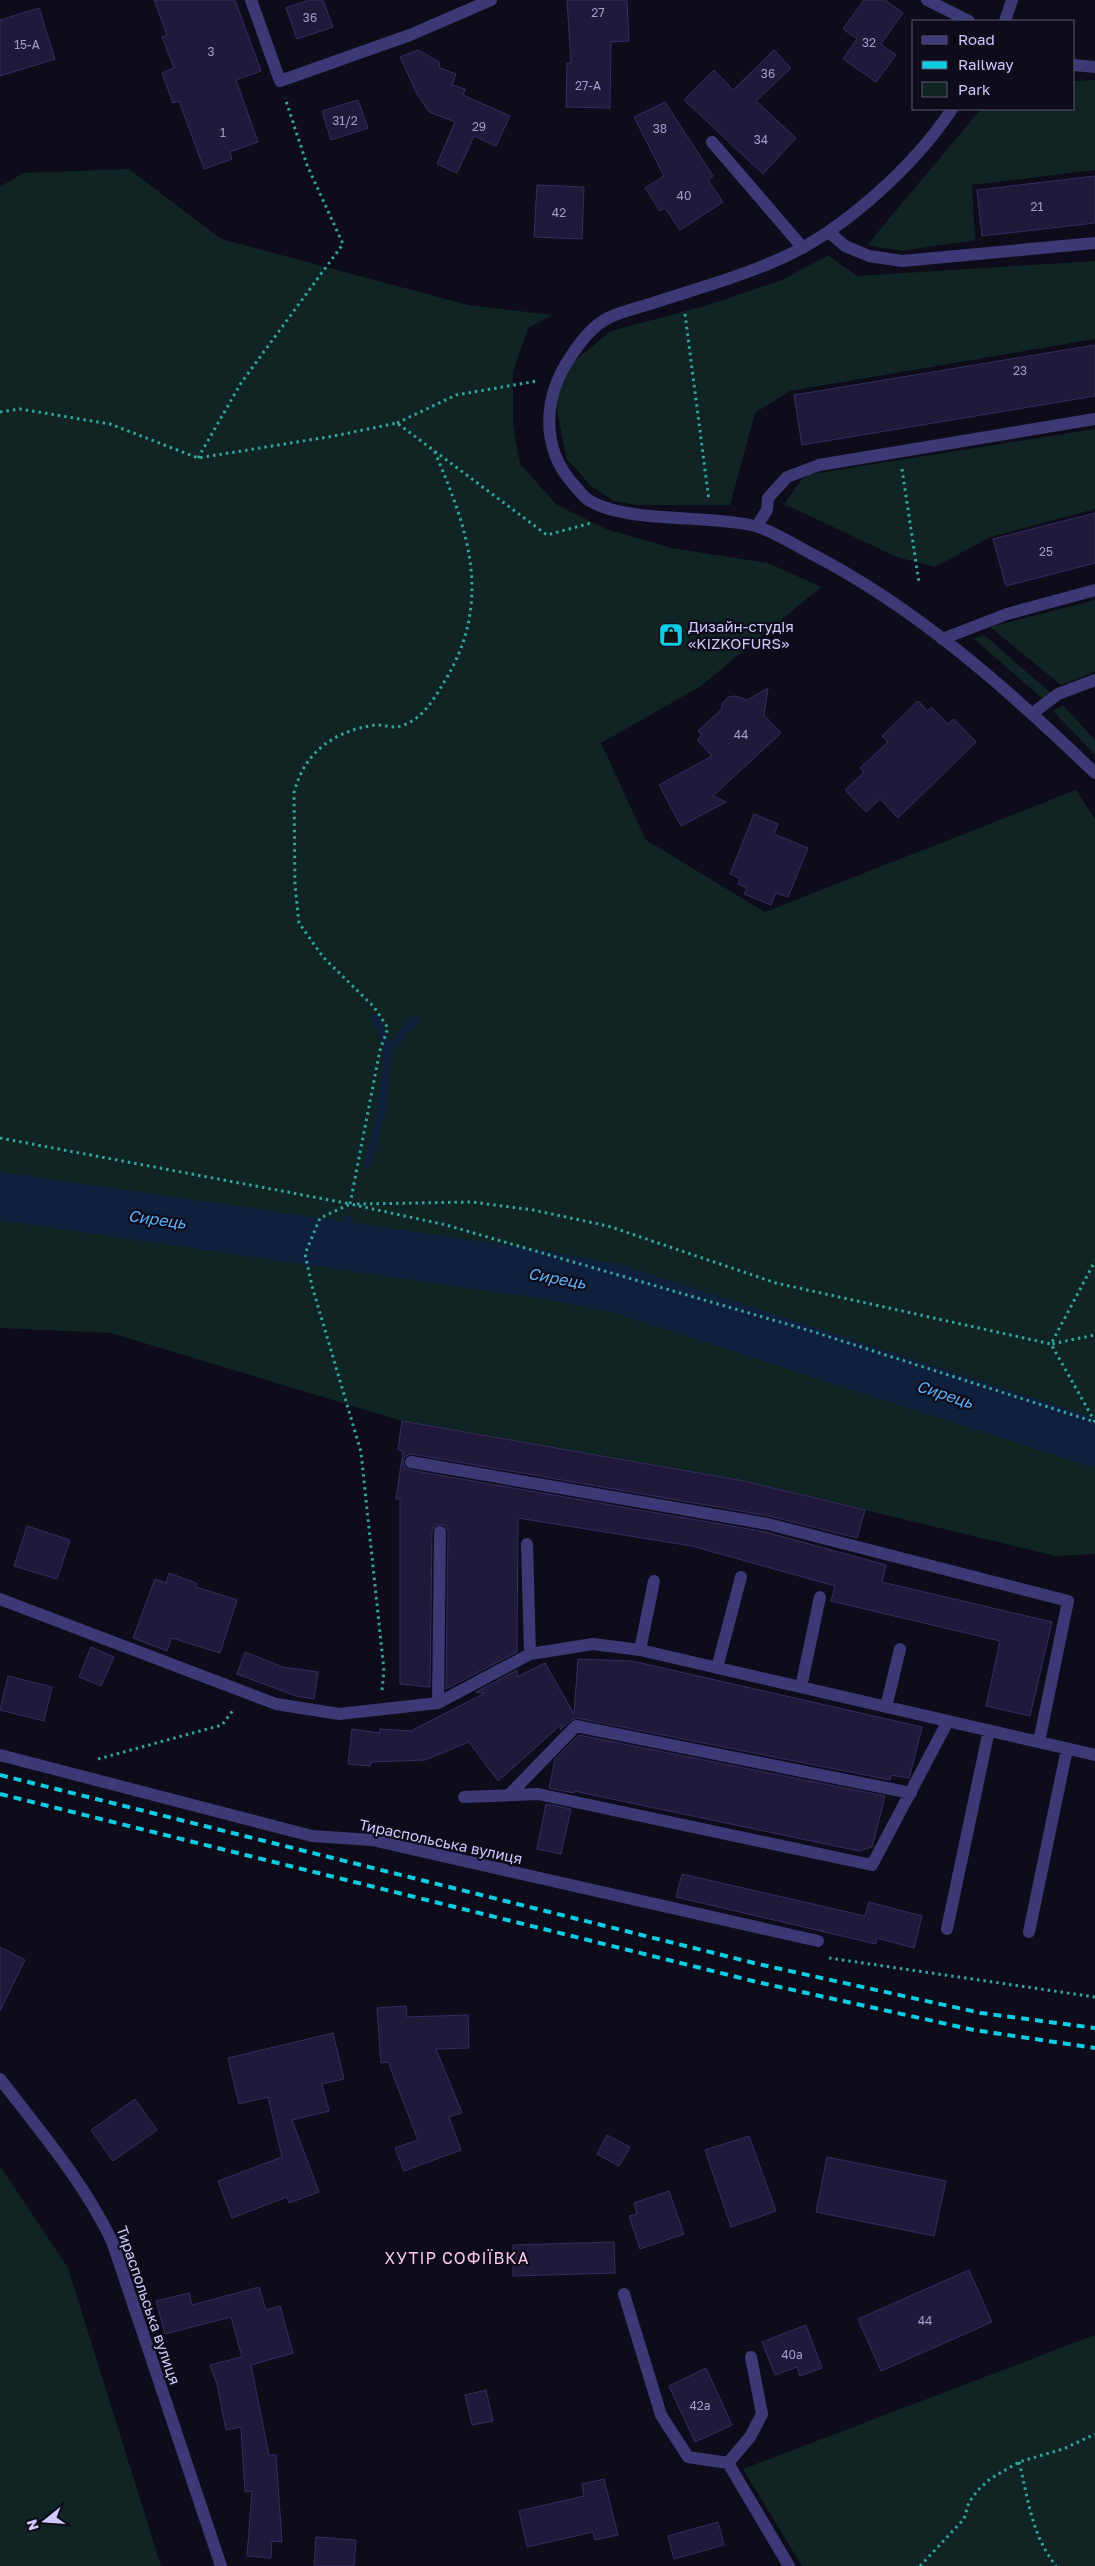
<svg xmlns="http://www.w3.org/2000/svg" width="1095" height="2566" font-family="'Golos Text',sans-serif">
<style>
.green{fill:#0f2423}
.lines{fill:none;stroke-linecap:round;stroke-linejoin:round}
.stream{stroke:#0e203c;stroke-width:8}
.river{stroke:#0e203c;stroke-width:48}
.building{fill:#20193a;stroke:#372c64}
.path{stroke:#33a49e;stroke-width:3;stroke-dasharray:2.5 4;stroke-linecap:butt}
.minor{stroke:#3c3976;stroke-width:12}
.rail{stroke:#0ecde2;stroke-width:4;stroke-dasharray:8 6;stroke-linecap:butt}
.labels{text-anchor:middle;dominant-baseline:central;stroke-width:4.5;stroke-linejoin:round;paint-order:stroke}
.number-label{font-size:12px;fill:#a29ccc}
.poi-label{font-size:15px;fill:#cec8fc;stroke:#0e0c1a;text-anchor:start}
.street-label{font-size:15px;fill:#cec8fc;stroke:#0e0c1a}
.water-label{font-size:16px;font-style:italic;fill:#5daff5;stroke:#0e0c1a}
.neighbourhood-label{font-size:16px;letter-spacing:1px;fill:#fccaea;stroke:#0e0c1a}
</style>
<rect width="100%" height="100%" fill="#0e0c1a"/>
<path class="green" d="M 1095,80 L 1095,170 L 972,185 L 975,240 L 902,251 L 867,245 L 981,109 L 1074,109 L 1074,81 Z
M 129,169 L 221,239 L 468,305 L 553,315 L 528,328 L 513,372 L 513,425 L 520,464 L 557,505 L 606,529 L 672,548 L 768,563 L 821,587 L 701,686 L 601,743 L 646,840 L 765,912 L 1076,790 L 1095,819 L 1095,1554 L 1056,1556 L 744,1481 L 402,1421 L 111,1333 L 0,1328 L 0,187 L 23,173 Z
M 828,255 L 857,276 L 1095,261 L 1095,339 L 790,391 L 755,413 L 730,505 L 636,505 L 614,501 L 591,486 L 566,458 L 557,410 L 559,383 L 568,366 L 611,331 L 708,305 L 782,280 Z
M 1095,429 L 1095,509 L 990,537 L 935,567 L 897,557 L 784,504 L 805,475 Z
M 1095,600 L 1095,672 L 1061,685 L 990,627 Z
M 984,635 L 1052,694 L 1044,700 L 974,639 Z
M 1063,705 L 1095,740 L 1095,755 L 1053,711 Z
M 0,2166 L 68,2268 L 161,2566 L 0,2566 Z
M 1095,2335 L 1095,2566 L 802,2566 L 743,2469 Z"/>
<g class="lines">
<path class="stream" d="M 389,1048 L 415,1020
M 368,1164 L 381,1113 L 389,1048 L 375,1018
M 339,1247 L 349,1219"/>
<path class="river" d="M 0,1196 L 546,1275 L 615,1288 L 1095,1443"/>
</g>
<path class="building" d="M 154,0 L 235,0 L 261,71 L 236,80 L 258,142 L 230,152 L 232,159 L 204,169 L 179,101 L 173,103 L 162,73 L 174,68 L 162,37 L 167,35 Z
M 309,0 L 323,0 L 333,27 L 297,39 L 286,8 Z
M 567,0 L 627,0 L 629,41 L 611,42 L 610,108 L 566,107 L 567,63 L 571,63 Z
M 864,0 L 885,0 L 903,13 L 881,44 L 896,55 L 876,82 L 843,59 L 857,39 L 843,29 Z
M 39,8 L 55,59 L 0,76 L 0,20 Z
M 418,50 L 439,62 L 440,68 L 456,74 L 452,85 L 465,89 L 463,95 L 510,116 L 496,146 L 474,136 L 457,173 L 437,164 L 455,122 L 429,112 L 417,94 L 400,57 Z
M 774,50 L 791,68 L 756,101 L 796,138 L 763,174 L 684,100 L 714,70 L 733,90 Z
M 358,100 L 368,128 L 331,140 L 322,111 Z
M 665,102 L 713,176 L 708,180 L 723,202 L 680,230 L 665,208 L 660,211 L 645,188 L 664,176 L 634,117 Z
M 1095,176 L 1095,223 L 982,236 L 977,190 Z
M 537,185 L 584,187 L 582,239 L 534,237 Z
M 1095,345 L 1095,396 L 802,445 L 794,395 Z
M 1095,513 L 1095,563 L 1006,586 L 993,539 Z
M 768,688 L 764,715 L 781,733 L 713,796 L 726,802 L 681,826 L 659,785 L 712,756 L 697,740 L 702,735 L 698,731 L 722,709 L 722,704 L 728,697 L 736,696 L 747,700 Z
M 918,701 L 928,711 L 931,707 L 948,724 L 954,719 L 976,742 L 898,818 L 880,799 L 866,812 L 845,790 L 864,772 L 860,768 L 888,742 L 882,736 Z
M 754,814 L 778,824 L 774,834 L 808,848 L 788,897 L 776,893 L 771,905 L 744,894 L 747,888 L 738,884 L 740,878 L 730,874 Z
M 402,1421 L 744,1481 L 865,1510 L 857,1538 L 769,1516 L 412,1454 L 405,1456 L 403,1461 L 405,1468 L 410,1470 L 766,1532 L 886,1565 L 882,1582 L 1052,1622 L 1030,1716 L 986,1706 L 1000,1641 L 831,1601 L 835,1586 L 692,1546 L 518,1518 L 517,1652 L 446,1689 L 448,1532 L 445,1525 L 436,1525 L 432,1532 L 430,1687 L 400,1684 L 400,1499 L 396,1499 L 403,1451 L 398,1450 Z
M 27,1526 L 70,1540 L 57,1579 L 14,1566 Z
M 169,1573 L 196,1583 L 196,1587 L 237,1600 L 220,1653 L 172,1638 L 167,1651 L 133,1638 L 155,1579 L 166,1583 Z
M 91,1647 L 114,1657 L 101,1686 L 79,1677 Z
M 245,1652 L 283,1667 L 318,1672 L 314,1699 L 296,1696 L 237,1674 Z
M 578,1659 L 632,1661 L 922,1727 L 910,1775 L 909,1778 L 891,1775 L 890,1780 L 577,1718 L 571,1720 L 560,1730 L 562,1724 L 498,1781 L 469,1742 L 425,1760 L 371,1762 L 370,1766 L 348,1764 L 352,1729 L 380,1733 L 380,1729 L 411,1731 L 485,1693 L 476,1692 L 517,1670 L 517,1677 L 545,1663 L 574,1714 Z
M 8,1676 L 52,1687 L 44,1721 L 0,1710 Z
M 579,1735 L 885,1796 L 872,1847 L 859,1851 L 574,1791 L 574,1793 L 549,1788 L 555,1759 Z
M 546,1804 L 571,1809 L 561,1854 L 537,1849 Z
M 682,1874 L 865,1916 L 869,1902 L 922,1916 L 914,1948 L 877,1938 L 876,1944 L 676,1897 Z
M 0,1947 L 25,1960 L 0,2011 Z
M 406,2006 L 407,2017 L 468,2015 L 469,2048 L 436,2049 L 462,2113 L 449,2117 L 461,2150 L 404,2171 L 395,2148 L 418,2140 L 388,2062 L 381,2063 L 377,2008 Z
M 333,2033 L 344,2079 L 322,2084 L 329,2111 L 292,2120 L 319,2192 L 289,2203 L 287,2197 L 232,2218 L 218,2181 L 282,2157 L 268,2097 L 239,2104 L 228,2058 Z
M 135,2099 L 157,2130 L 113,2161 L 91,2130 Z
M 607,2135 L 630,2147 L 619,2166 L 597,2154 Z
M 749,2136 L 776,2211 L 731,2227 L 705,2150 Z
M 827,2157 L 946,2181 L 934,2236 L 816,2212 Z
M 669,2191 L 684,2234 L 640,2249 L 629,2216 L 637,2214 L 634,2203 Z
M 614,2242 L 615,2273 L 513,2276 L 513,2245 Z
M 969,2270 L 992,2322 L 881,2371 L 858,2319 Z
M 259,2287 L 266,2310 L 280,2306 L 293,2353 L 251,2365 L 269,2455 L 276,2455 L 282,2542 L 272,2541 L 271,2558 L 247,2556 L 252,2491 L 245,2492 L 241,2427 L 226,2430 L 217,2384 L 210,2365 L 242,2357 L 231,2317 L 165,2334 L 156,2301 L 189,2293 L 192,2305 Z
M 806,2325 L 822,2368 L 800,2376 L 797,2367 L 775,2375 L 762,2342 Z
M 706,2368 L 732,2425 L 695,2442 L 669,2386 Z
M 486,2390 L 493,2421 L 472,2425 L 465,2395 Z
M 604,2479 L 618,2535 L 595,2540 L 593,2532 L 527,2547 L 519,2511 L 584,2496 L 582,2484 Z
M 718,2522 L 724,2545 L 674,2559 L 668,2536 Z
M 316,2537 L 356,2540 L 354,2566 L 314,2566 Z"/>
<g class="lines">
<path class="path" d="M 685,314 L 709,501
M 0,412 L 20,409 L 110,424 L 198,458 L 334,436 L 397,423 L 547,535 L 591,523
M 397,423 L 456,395 L 537,381
M 198,458 L 241,383 L 343,244 L 307,165 L 285,98
M 902,469 L 919,583
M 0,1138 L 351,1204
M 350,1204 L 380,1050 L 388,1028 L 374,1007 L 323,957 L 299,923 L 295,885 L 294,793 C 304,752 334,731 375,725 C 383,724 393,729 401,726 C 422,719 432,702 443,684 C 494,602 469,532 434,450
M 357,1204 L 472,1202 L 533,1210 L 608,1226 L 776,1283 L 1051,1344 L 1095,1261
M 1095,1422 L 1051,1344 L 1095,1335
M 382,1690 L 384,1671 L 361,1452 L 312,1286 L 305,1254 L 320,1218 L 350,1204 L 446,1225 L 811,1331 L 1095,1422
M 98,1759 L 222,1725 L 234,1709
M 829,1958 L 1095,1997
M 1019,2462 C 1029,2501 1031,2534 1056,2566
M 920,2566 L 964,2519 L 969,2502 L 978,2490 L 990,2479 L 1019,2462 L 1063,2449 L 1095,2434"/>
<path class="minor" d="M 251,0 L 280,81 L 410,35 L 491,0
M 927,0 L 969,21
M 1005,21 L 1012,0
M 1074,65 L 1095,67
M 952,109 C 915,165 845,229 784,257 C 743,276 699,288 656,302 C 641,307 624,311 610,317 C 593,325 581,341 571,356 C 543,397 540,447 574,485 C 578,489 582,495 587,499 C 623,524 708,514 755,526 C 773,531 793,544 810,553 C 917,608 1009,690 1095,773
M 712,142 L 803,248
M 829,232 L 845,246 L 869,256 L 902,261 L 1095,243
M 757,526 L 767,510 L 768,498 L 787,477 L 819,465 L 1095,419
M 942,639 L 1007,614 L 1095,590
M 1033,713 L 1058,694 L 1095,680
M 411,1462 L 768,1524 L 1068,1601 L 1039,1742
M 527,1544 L 530,1654
M 0,1599 L 276,1704 L 339,1714 L 438,1703 L 530,1654 L 593,1644 L 640,1650 L 1095,1755
M 640,1650 L 654,1581
M 717,1668 L 741,1577
M 801,1687 L 820,1597
M 438,1703 L 440,1532
M 886,1707 L 900,1649
M 0,1755 L 312,1836 L 372,1840 L 818,1941
M 509,1795 L 576,1726 L 911,1793
M 464,1797 L 538,1794 L 872,1865 L 948,1721
M 947,1929 L 989,1730
M 1029,1932 L 1067,1749
M 0,2079 C 40,2131 83,2181 112,2241 L 221,2566
M 624,2294 L 661,2415 L 688,2457 L 728,2463 L 789,2566
M 728,2463 L 750,2437 L 762,2414 L 751,2357"/>
<path class="rail" d="M 0,1775 L 758,1964 L 981,2013 L 1095,2028
M 0,1794 L 757,1982 L 974,2030 L 1095,2048"/>
</g>
<defs>
<symbol id="shop-square" viewBox="-11 -11 22 22"><rect x="-9" y="-9" width="18" height="18" rx="4" fill="#0ecde2" stroke="#0e0c1a"/><path d="M-5-2.5h2.3a2.7 3.5 0 0 1 5.4 0H5L5.5 6h-11ZM-1.5-2.5h3a1.5 2.3 0 0 0-3 0Z" fill="#111"/></symbol>
</defs>
<g fill-rule="evenodd">
<use href="#shop-square" x="657" y="621" width="28" height="28"/>
</g>
<g class="labels">
<g class="number-label">
<text x="598" y="12">27</text>
<text x="310" y="17">36</text>
<text x="869" y="42">32</text>
<text x="27" y="44">15-А</text>
<text x="211" y="51">3</text>
<text x="768" y="73">36</text>
<text x="588" y="85">27-А</text>
<text x="345" y="120">31/2</text>
<text x="479" y="126">29</text>
<text x="660" y="128">38</text>
<text x="223" y="132">1</text>
<text x="761" y="139">34</text>
<text x="684" y="195">40</text>
<text x="1037" y="206">21</text>
<text x="559" y="212">42</text>
<text x="1020" y="370">23</text>
<text x="1046" y="551">25</text>
<text x="741" y="734">44</text>
<text x="925" y="2320">44</text>
<text x="792" y="2354">40а</text>
<text x="700" y="2405">42а</text>
</g>
<g class="poi-label">
<text x="688" y="626">Дизайн-студія<tspan x="688" dy="17">«KIZKOFURS»</tspan></text>
</g>
<g class="street-label">
<text transform="translate(441 1841) rotate(12)">Тираспольська вулиця</text>
<text transform="translate(149 2305) rotate(71)">Тираспольська вулиця</text>
</g>
<g class="water-label">
<text transform="translate(157 1219) rotate(8)">Сирець</text>
<text transform="translate(557 1278) rotate(10)">Сирець</text>
<text transform="translate(945 1394) rotate(18)">Сирець</text>
</g>
<g class="neighbourhood-label">
<text x="457" y="2258">ХУТІР СОФІЇВКА</text>
</g>
</g>
<rect x="912" y="20" width="162" height="90" fill="#0e0c1a" stroke="#5b5774"/>
<rect x="922" y="36" width="25" height="8" fill="#3c3976" stroke="#5b5774"/>
<text x="958" y="45" font-size="15" fill="#cec8fc">Road</text>
<rect x="922" y="61" width="25" height="8" fill="#0ecde2" stroke="#5b5774"/>
<text x="958" y="70" font-size="15" fill="#cec8fc">Railway</text>
<rect x="922" y="82" width="25" height="15" fill="#0f2423" stroke="#5b5774"/>
<text x="958" y="95" font-size="15" fill="#cec8fc">Park</text>
<g transform="translate(45 2521) rotate(253)" stroke="#0e0c1a" stroke-width="4" paint-order="stroke">
<path d="M0-4L9 19L0 12L-9 19Z" fill="#cec8fc"/>
<text y="-8" font-size="14" font-weight="bold" text-anchor="middle" fill="#cec8fc">N</text>
</g>
</svg>
